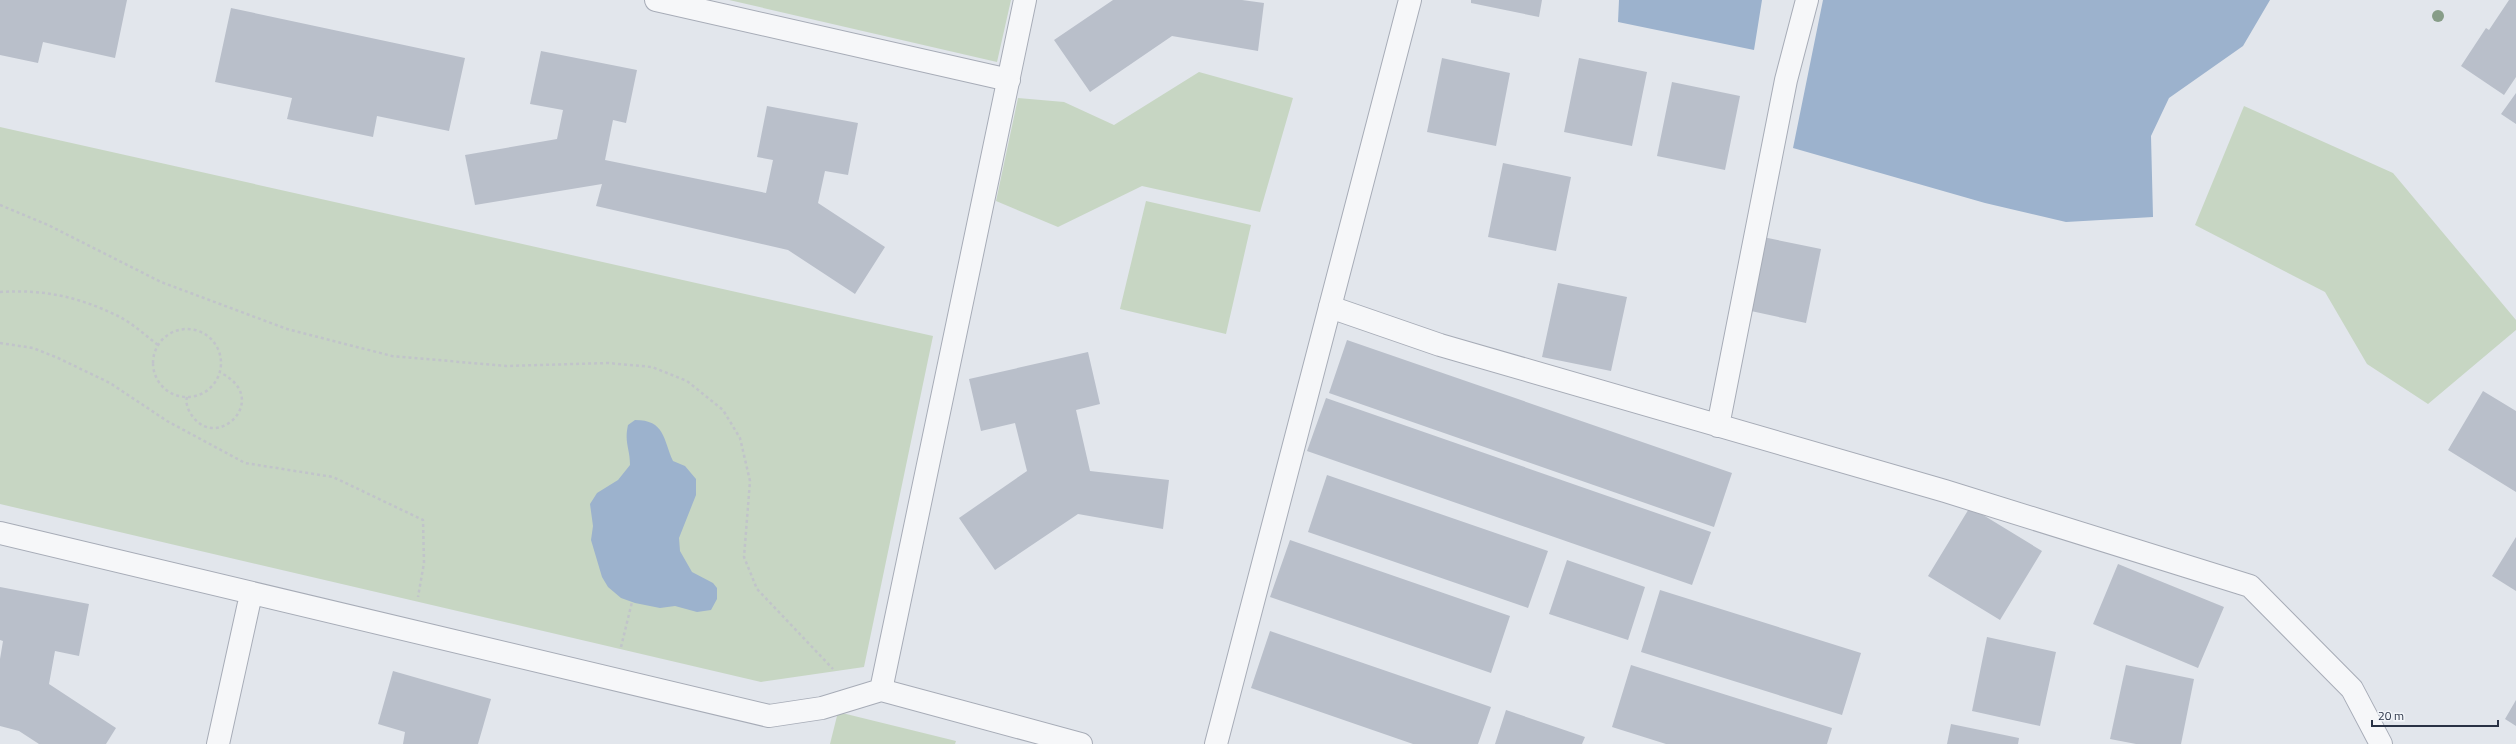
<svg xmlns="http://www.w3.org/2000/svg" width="2516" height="744" font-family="'Titillium Web',sans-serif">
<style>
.green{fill:#c7d6c3}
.water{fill:#9cb2cd}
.building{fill:#b9bfca}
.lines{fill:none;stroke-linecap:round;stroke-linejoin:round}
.lane-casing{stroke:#a7acb7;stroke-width:24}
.street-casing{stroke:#a7acb7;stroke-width:24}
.path{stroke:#c1c4ca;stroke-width:2.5;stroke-dasharray:3 3;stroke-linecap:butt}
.lane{stroke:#f6f7f9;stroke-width:22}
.street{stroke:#f6f7f9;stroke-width:22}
.tree{fill:#879d88}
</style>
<rect width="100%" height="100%" fill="#e2e6ec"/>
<path class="green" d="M 729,0 L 1011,0 L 997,62 Z
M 1199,72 L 1293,98 L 1260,212 L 1142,186 L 1058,227 L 996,201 L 1018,98 L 1064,102 L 1114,125 Z
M 2244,106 L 2393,173 L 2516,320 L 2516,330 L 2428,404 L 2367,364 L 2325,292 L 2195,225 Z
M 0,127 L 933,336 L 864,667 L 761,682 L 0,504 Z
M 1146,201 L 1251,225 L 1226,334 L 1120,309 Z
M 838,712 L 956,741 L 955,744 L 830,744 Z"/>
<path class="water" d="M 1619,0 L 1762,0 L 1754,50 L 1618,22 Z
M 1823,0 L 2270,0 L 2243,46 L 2169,98 L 2151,136 L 2153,217 L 2066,222 L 1985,203 L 1793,148 Z
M 635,420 C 665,420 663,439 673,461 L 685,466 L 696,479 L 696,495 L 679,538 L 680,551 L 692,572 L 713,583 L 717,588 L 717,599 L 711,610 L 697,612 L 675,606 L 660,608 L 635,603 L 621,598 L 608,587 L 602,577 L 591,540 L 593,526 L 590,504 L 597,493 L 618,480 L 630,465 C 630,448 624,443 628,425 Z"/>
<path class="building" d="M 0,0 L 127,0 L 115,58 L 43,42 L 38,63 L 0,55 Z
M 1113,0 L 1242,0 L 1264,3 L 1258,51 L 1172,36 L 1090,92 L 1054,40 Z
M 1471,0 L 1542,0 L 1539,17 L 1471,3 Z
M 2509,0 L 2516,0 L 2516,77 L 2504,95 L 2461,66 L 2486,28 L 2489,30 Z
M 231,8 L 465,58 L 449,131 L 377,116 L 373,137 L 287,119 L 292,98 L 215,82 Z
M 541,51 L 637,70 L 626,123 L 613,120 L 605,160 L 766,193 L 773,160 L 757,157 L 767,106 L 858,123 L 848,175 L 825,171 L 818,203 L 885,247 L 855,294 L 788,250 L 596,206 L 602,184 L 475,205 L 465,155 L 557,139 L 563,110 L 530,104 Z
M 1442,58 L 1510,73 L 1496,146 L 1427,132 Z
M 1579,58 L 1647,72 L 1632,146 L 1564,132 Z
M 1672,82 L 1740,96 L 1725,170 L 1657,156 Z
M 2516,93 L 2516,124 L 2501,114 Z
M 1503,163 L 1571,177 L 1556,251 L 1488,237 Z
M 1753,235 L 1821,249 L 1806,323 L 1737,308 Z
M 1558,283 L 1627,297 L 1611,371 L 1542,357 Z
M 1347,340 L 1732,473 L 1714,527 L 1329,393 Z
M 1088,352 L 1100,404 L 1076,410 L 1090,471 L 1169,480 L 1163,529 L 1078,514 L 995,570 L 959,518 L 1027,471 L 1015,423 L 981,431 L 969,379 Z
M 2483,391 L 2516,411 L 2516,492 L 2448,450 Z
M 1326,398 L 1711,532 L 1692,585 L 1307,451 Z
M 1327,475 L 1548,551 L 1528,608 L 1308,532 Z
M 1970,507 L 2042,551 L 2000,620 L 1928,576 Z
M 2516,537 L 2516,591 L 2492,576 Z
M 1290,540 L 1510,616 L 1491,673 L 1270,597 Z
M 1567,560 L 1645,587 L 1628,640 L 1549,614 Z
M 2118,564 L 2224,607 L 2198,668 L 2093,624 Z
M 0,587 L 89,604 L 79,656 L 55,651 L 49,684 L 116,728 L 106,744 L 39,744 L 19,731 L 0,726 L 0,659 L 3,641 L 0,640 Z
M 1660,590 L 1861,653 L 1842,715 L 1641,652 Z
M 1270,631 L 1491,707 L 1478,744 L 1413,744 L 1251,688 Z
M 1987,637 L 2056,652 L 2040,726 L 1972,711 Z
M 1631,665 L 1832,728 L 1827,744 L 1666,744 L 1612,727 Z
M 2126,665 L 2194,679 L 2181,744 L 2136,744 L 2110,739 Z
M 393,671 L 491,699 L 478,744 L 403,744 L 405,732 L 378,724 Z
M 2516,700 L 2516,726 L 2505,719 Z
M 1506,710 L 1585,737 L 1582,744 L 1495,744 Z
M 1951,724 L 2019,738 L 2018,744 L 1947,744 Z"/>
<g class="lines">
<defs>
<path id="lane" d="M 656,0 L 1009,80
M 1330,307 L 1440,345 L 1945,491 L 2250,586 L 2352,689 L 2381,744
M 1718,426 L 1786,80 L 1807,0
M 0,533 L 769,716 L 822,708 L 881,690 L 1081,744
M 881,690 L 1025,0
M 218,744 L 251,594"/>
<path id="street" d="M 1216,744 L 1410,0"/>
</defs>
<use href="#lane" class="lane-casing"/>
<use href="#street" class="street-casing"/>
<path class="path" d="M 0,205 L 48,225 L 161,282 L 287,329 L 392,356 L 506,366 L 608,363 L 652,367 L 687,381 L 723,410 L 740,438 L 750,481 L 744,557 L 757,589 L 833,669
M 0,292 C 44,289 79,297 118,316 C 132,323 145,335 158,345
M153 363a34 34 0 1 1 68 0a34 34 0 1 1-68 0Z
M 0,343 L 33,348 L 58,358 L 110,383 L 167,421 L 245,463 L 333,477 L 423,520 L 424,563 L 418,597
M 187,397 C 185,404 189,412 193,417 C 219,451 271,398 221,373
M 621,647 L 632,602"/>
<use href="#lane" class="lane"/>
<use href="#street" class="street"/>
</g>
<circle class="tree" cx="2438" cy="16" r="6"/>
<path d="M2372 720v6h126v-6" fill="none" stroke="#293245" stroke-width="2"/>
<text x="2378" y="720" font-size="12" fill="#293245" stroke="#f2f5f9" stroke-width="3" paint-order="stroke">20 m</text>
</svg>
